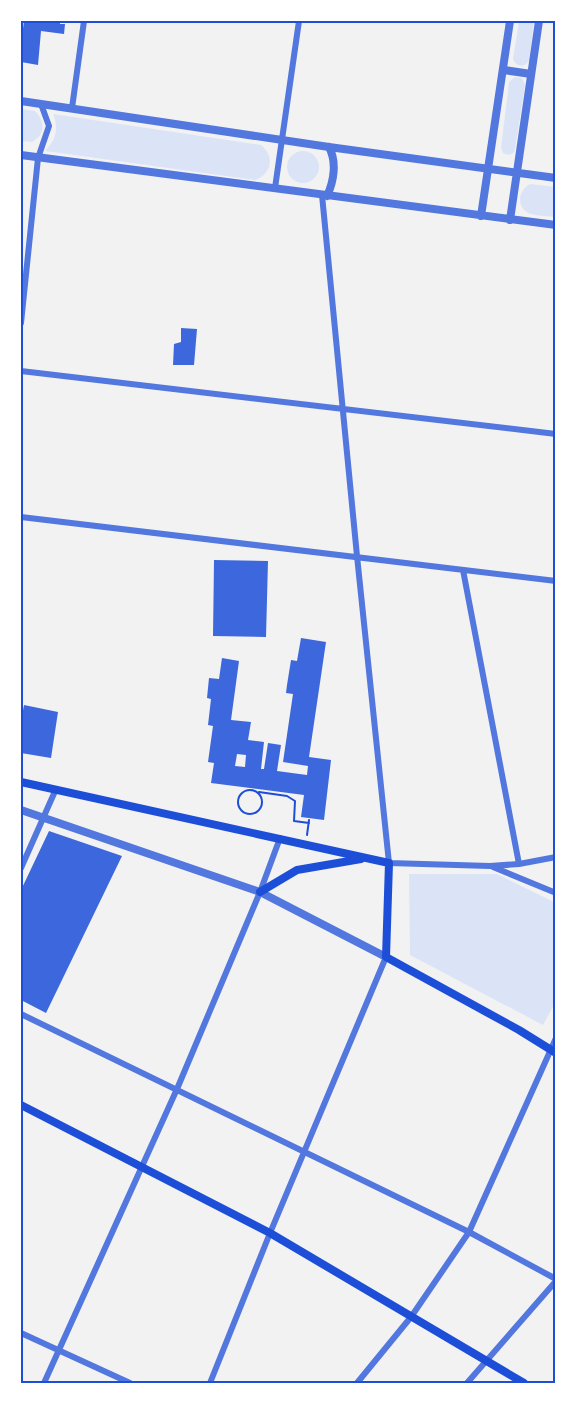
<svg xmlns="http://www.w3.org/2000/svg" width="577" height="1404" font-family="Georgia,serif">
<style>
.green{fill:#dbe4f7}
.building{fill:#3d67dc;fill-rule:evenodd}
.lines{fill:none;stroke-linecap:round;stroke-linejoin:round}
.path{stroke:#1d4ed8;stroke-width:2}
.minor{stroke:#5277de;stroke-width:6}
.tertiary{stroke:#5277de;stroke-width:8}
.secondary{stroke:#1d4ed8;stroke-width:8}
.neatline{fill:none;stroke:#1d4ed8;stroke-width:2}
</style>
<rect width="100%" height="100%" fill="#f2f2f2"/>
<path class="green" d="M 519,21 L 534,21 L 529,61 C 524,68 516,67 513,59 Z
M 515,77 L 522,78 L 525,85 L 515,150 C 513,155 508,156 503,153 L 501,148 L 509,82 Z
M 21,109 L 35,111 C 46,122 45,135 32,142 L 21,141 Z
M 53,114 L 261,145 C 275,156 272,174 255,180 L 45,151 C 56,140 59,129 53,114 Z
M287 167a16 16 0 1 1 32 0a16 16 0 1 1-32 0Z
M 530,184 L 556,187 L 556,217 C 548,216 539,216 531,214 C 516,209 517,191 530,184 Z
M 409,874 L 497,874 L 556,903 L 556,1001 L 543,1025 L 410,955 Z"/>
<path class="building" d="M 24,21 L 60,21 L 60,24 L 65,24 L 64,34 L 41,31 L 38,65 L 21,62 L 21,44 Z
M 181,328 L 197,329 L 194,365 L 173,365 L 174,344 L 181,342 Z
M 214,560 L 268,561 L 266,637 L 213,636 Z
M 301,638 L 326,642 L 309,757 L 331,760 L 324,820 L 301,817 L 304,795 L 211,783 L 214,763 L 208,762 L 213,726 L 208,725 L 211,699 L 207,698 L 209,678 L 219,679 L 222,658 L 239,661 L 231,720 L 251,722 L 248,740 L 264,742 L 261,769 L 264,769 L 268,743 L 281,745 L 277,771 L 307,775 L 308,766 L 283,762 L 293,694 L 286,693 L 287,685 L 291,660 L 297,661 ZM 237,754 L 246,755 L 245,767 L 235,766 Z
M 24,705 L 58,712 L 51,758 L 21,753 L 21,721 Z
M 49,831 L 122,856 L 46,1013 L 21,1000 L 21,890 Z"/>
<g class="lines">
<path class="path" d="M238 802a12 12 0 1 1 24 0a12 12 0 1 1-24 0Z
M 259,792 L 287,796 L 295,801 L 294,821 L 309,823
M 307,835 L 309,820"/>
<path class="minor" d="M 72,108 L 84,21
M 275,188 L 299,21
M 322,195 L 357,556 L 389,863 L 490,866 L 519,864 L 556,857
M 21,323 L 38,158 L 49,126 L 41,104
M 21,371 L 556,434
M 21,517 L 556,581
M 463,570 L 519,864
M 493,867 L 556,893
M 21,868 L 56,789
M 21,1014 L 469,1232 L 556,1279
M 21,1333 L 130,1383
M 44,1383 L 177,1089 L 260,892 L 280,838
M 210,1383 L 270,1233 L 386,957
M 357,1383 L 411,1317 L 469,1232 L 556,1038
M 467,1383 L 556,1281"/>
<path class="tertiary" d="M 504,70 L 531,74
M 21,101 L 329,147 L 556,178
M 21,155 L 556,225
M 327,196 C 334,181 337,162 329,147
M 481,216 L 510,21
M 510,220 L 539,21
M 21,810 L 260,892 L 386,957"/>
<path class="secondary" d="M 21,782 L 389,863 L 386,957 L 519,1030 L 556,1053
M 260,892 L 297,870 L 361,859
M 21,1105 L 270,1233 L 524,1383"/>
</g>
<rect width="577" height="1404" fill="none" stroke="#ffffff" stroke-width="45"/>
<rect x="22" y="22" width="532" height="1360" class="neatline"/>
</svg>
